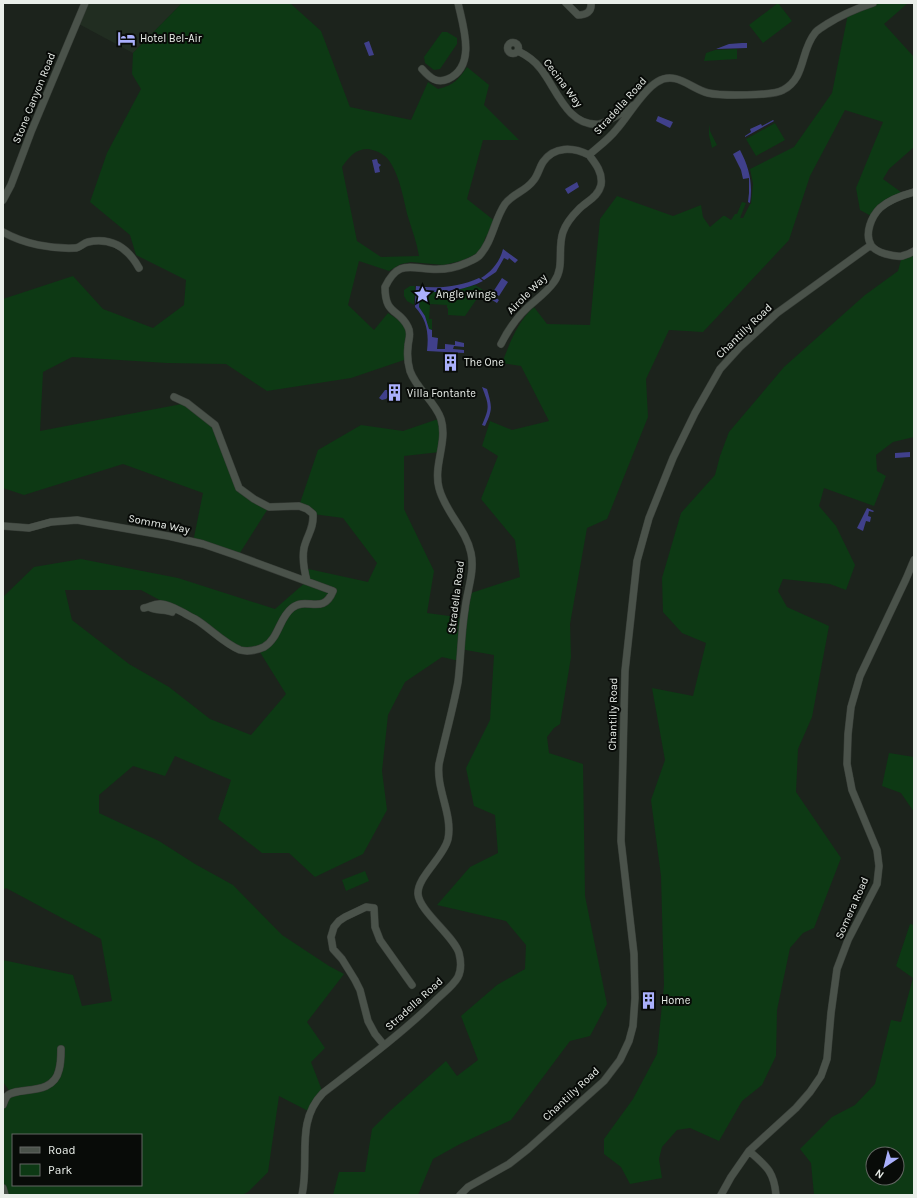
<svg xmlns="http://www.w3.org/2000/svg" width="917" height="1198" font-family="Karla,sans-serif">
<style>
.built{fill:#212d21}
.green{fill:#0d3914;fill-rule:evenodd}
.water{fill:#40408b}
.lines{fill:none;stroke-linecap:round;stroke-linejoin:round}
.minor-casing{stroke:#383e38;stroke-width:8}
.minor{stroke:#4a524a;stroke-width:7}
.labels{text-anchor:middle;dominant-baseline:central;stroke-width:4;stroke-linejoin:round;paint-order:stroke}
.poi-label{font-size:11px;fill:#e9eee9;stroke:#080b08;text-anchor:start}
.street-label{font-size:11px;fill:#e9eee9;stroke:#080b08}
</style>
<rect width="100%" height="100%" fill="#1c231c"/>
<path class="built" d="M 85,3 L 182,3 L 133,53 L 77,23 Z"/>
<path class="green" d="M 182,3 L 290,3 L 321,31 L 350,107 L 411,120 L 428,82 L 438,89 C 454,85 458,80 467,67 L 489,85 L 484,105 L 519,140 L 483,140 L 467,199 L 496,222 L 490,237 L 486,236 L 482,248 L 476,254 L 464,260 L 444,265 L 411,262 L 401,264 L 389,271 L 359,261 L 348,305 L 374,330 L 388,313 L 409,327 L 407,359 L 351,378 L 267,391 L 226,364 L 167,363 L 72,357 L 43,372 L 40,431 L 187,403 L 214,425 L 239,488 L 269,507 L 238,556 L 193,542 L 203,493 L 123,464 L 24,495 L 3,488 L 3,299 L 73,276 L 103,309 L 153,328 L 184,305 L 186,280 L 136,255 L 130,235 L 90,202 L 107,153 L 141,89 L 132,74 L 133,53 ZM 368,149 C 375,150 382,153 387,158 C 400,174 403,198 408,217 C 412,230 417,243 419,256 L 381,257 L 357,241 L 342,167 C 349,157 355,149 368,149 Z
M 778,3 L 792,21 L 763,43 L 749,25 Z
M 873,3 L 908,3 L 884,24 L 914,57 L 914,147 L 889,169 L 883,179 L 905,195 L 886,204 L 873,217 L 860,210 L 856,188 L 883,122 L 845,110 L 810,176 L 789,240 L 703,332 L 669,330 L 646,379 L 648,417 L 607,519 L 587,528 L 570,624 L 571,657 L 560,724 L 554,728 L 547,737 L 549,753 L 583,764 L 585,896 L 607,1004 L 590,1036 L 570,1041 L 511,1120 L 460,1144 L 433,1159 L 418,1195 L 333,1195 L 339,1172 L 365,1172 L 372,1129 L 391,1110 L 446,1061 L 457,1076 L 478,1060 L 461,1016 L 497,985 L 525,969 L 526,945 L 506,921 L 437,905 L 470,867 L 498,853 L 495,815 L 474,806 L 466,768 L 490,720 L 494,655 L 460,649 L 459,661 L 442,657 L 405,682 L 388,715 L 382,771 L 387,810 L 363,854 L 315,877 L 289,853 L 262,853 L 218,819 L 231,780 L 175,756 L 165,776 L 133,766 L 99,795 L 99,813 L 159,841 L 195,864 L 233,885 L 282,935 L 329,966 L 344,974 L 307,1022 L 325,1048 L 311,1062 L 323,1093 L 310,1112 L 279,1096 L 268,1172 L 248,1192 L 242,1195 L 3,1195 L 3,1105 L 11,1093 L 3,1082 L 3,960 L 73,975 L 82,1006 L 112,1001 L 101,939 L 6,888 L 3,890 L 3,597 L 34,567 L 81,559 L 178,578 L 275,609 L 307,581 L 304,568 L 368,582 L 377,563 L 343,518 L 313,514 L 299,506 L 318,450 L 361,425 L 403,431 L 441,418 L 440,452 L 404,456 L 404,509 L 434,571 L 427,613 L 464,618 L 468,594 L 520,577 L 515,540 L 481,499 L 498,456 L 482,446 L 490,421 L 512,430 L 549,421 L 521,366 L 502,363 C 510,343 517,322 534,307 L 547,324 L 590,325 L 600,219 L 617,196 L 673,216 L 701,205 L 703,217 L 710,227 L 723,216 L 725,216 L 731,220 L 735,214 L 737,214 L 742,202 L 746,203 L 740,218 L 743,218 L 750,204 L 751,204 L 753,184 L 750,169 L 794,147 L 832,93 L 847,19 L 846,13 ZM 65,590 L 141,590 L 182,612 L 241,650 L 258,649 L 286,694 L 251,735 L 210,719 L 169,687 L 129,664 L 72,620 ZM 13,1135 L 141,1135 L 141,1185 L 13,1185 Z
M 442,32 L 447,32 L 457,38 L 457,44 L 440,69 L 434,70 L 425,63 L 424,57 Z
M 737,49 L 737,59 L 704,61 L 706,53 L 715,50 Z
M 775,123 L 785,140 L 756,156 L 746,139 Z
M 709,124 L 710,131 L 717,145 L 712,148 L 709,135 Z
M 914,251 L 914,437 L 893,442 L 876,455 L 877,471 L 886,476 L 874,506 L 824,488 L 819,506 L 836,526 L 855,565 L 846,590 L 830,584 L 783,579 L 778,591 L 787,607 L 829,626 L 812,717 L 798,749 L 796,792 L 841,858 L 814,928 L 803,933 L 790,948 L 777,1010 L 776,1056 L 762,1085 L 742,1101 L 719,1141 L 690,1128 L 677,1130 L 662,1147 L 659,1159 L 662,1178 L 630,1184 L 621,1167 L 604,1154 L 604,1139 L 633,1099 L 657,1054 L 664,985 L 661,876 L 651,800 L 665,760 L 652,688 L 693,696 L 706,643 L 682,633 L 663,612 L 662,578 L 681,513 L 715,475 L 720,456 L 729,432 L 784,367 L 865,295 L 898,271 L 902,256 Z
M 475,285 L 483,290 L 465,316 L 448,315 L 448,308 L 447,308 L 447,305 L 430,304 L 429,319 L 432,319 L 432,330 L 429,329 L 425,316 L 419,307 L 420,297 L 425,298 L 426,292 L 453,291 Z
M 410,286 L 415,286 L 414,305 L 407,301 L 404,296 L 404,290 Z
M 889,753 L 914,757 L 914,812 L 901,793 L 882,786 Z
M 365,871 L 369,881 L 346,891 L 342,880 Z
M 910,924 L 914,925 L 914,1195 L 814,1195 L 811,1163 L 800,1149 L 832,1117 L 855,1105 L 875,1084 L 891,1020 L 901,1022 L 913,978 L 896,966 ZM 873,1154 L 897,1154 L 897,1178 L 873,1178 Z"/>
<path class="water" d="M 369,41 L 374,55 L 369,56 L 364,43 Z
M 742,43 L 747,43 L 747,48 L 716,49 L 729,44 Z
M 658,116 L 673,122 L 670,128 L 656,121 Z
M 773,120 L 774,121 L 745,137 L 745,136 L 751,132 L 750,129 L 761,124 L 762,126 Z
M 740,150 C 749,167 753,183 750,203 L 748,202 L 749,193 L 749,178 L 743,179 L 741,170 L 733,154 Z
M 377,159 L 378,163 L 381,165 L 379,167 L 380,172 L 375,173 L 372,160 Z
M 577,182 L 579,187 L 568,194 L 565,189 Z
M 503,249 L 518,260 L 515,263 L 509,258 L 508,260 L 504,258 L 496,272 L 484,280 L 481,278 C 491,272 500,262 503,249 Z
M 479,278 L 483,281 C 463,291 442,293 420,292 L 419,307 L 425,316 L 429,329 L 432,330 L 432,337 L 438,338 L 437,349 L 445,349 L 445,344 L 455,345 L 455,341 L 464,343 L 464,347 L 454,346 L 453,349 L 464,350 L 464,353 L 427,351 C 429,333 427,320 415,307 L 416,286 C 438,289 459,287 479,278 Z
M 502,278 L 508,282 L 499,296 L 493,292 Z
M 487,291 L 499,300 L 497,303 L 484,295 Z
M 482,387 L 487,389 C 492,407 493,409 485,426 L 482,425 C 490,407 489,405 482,387 Z
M 385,390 L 387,390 L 389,396 L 386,399 L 382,400 L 379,398 Z
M 910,452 L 910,457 L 895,458 L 895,453 Z
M 867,508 L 874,511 L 873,512 L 869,511 L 868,516 L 871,517 L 870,522 L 866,521 L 863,531 L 857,528 Z"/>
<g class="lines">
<defs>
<path id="minor" d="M 566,3 L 578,15 C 586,15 592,12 591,3
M507.5 48a5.5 5.5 0 1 1 11 0a5.5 5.5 0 1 1-11 0Z
M 518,51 C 526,55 534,60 540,68 C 556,87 567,127 599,124 C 607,123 626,110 634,105
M 422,69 C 430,78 437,84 448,79 C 477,66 463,26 458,3
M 914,192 C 903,195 889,200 880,208 C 872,216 864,233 871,245 C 876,253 894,257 902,256 C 906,255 911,253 914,251
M 3,200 L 11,185 L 31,132 L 85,3
M 3,232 C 24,244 51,249 75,248 C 80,248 83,243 88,242 C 112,237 128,248 139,268
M 501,344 C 508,330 516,318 528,307 C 537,299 547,292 554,282 C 565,267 557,249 563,232 C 566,223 572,216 579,209 C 587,201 598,197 601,185 C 603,173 596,164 589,155
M 174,397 L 187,403 L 215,425 L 239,488 L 254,499 L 269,507 L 299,506 L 307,509 L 313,514 C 314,529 307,535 304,548 C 302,559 304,570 307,581
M 3,526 L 29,528 L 51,522 L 77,520 L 168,536 L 203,544 L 238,556 L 333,591 C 323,616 307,596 292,608 C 279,618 279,638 264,647 C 257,650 247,652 240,650 C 223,643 210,628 195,619 C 191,617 187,615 184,613 C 176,609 170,605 161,604 C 155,603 150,607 144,608
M 149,607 C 156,611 164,609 172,612
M 384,1045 L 375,1034 L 368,1021 L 360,990 L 355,980 L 342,959 L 333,949 L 331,937 L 334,927 L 339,921 L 345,917 L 366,907 L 374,908 L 375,927 L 380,940 L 412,985
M 3,1105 C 4,1102 5,1099 7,1096 C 17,1086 53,1097 59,1070 C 61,1063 61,1056 61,1049
M 749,1151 C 766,1166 774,1171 776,1195
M 3,1188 L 5,1195
M 302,1195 C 310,1159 295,1122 323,1093 C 362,1063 401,1034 435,1001 C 443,993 453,986 458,977 C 462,969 461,961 459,953 C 454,936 419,911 418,894 C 417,877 444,857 448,839 C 453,814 436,790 439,764 C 445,737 453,709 458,682 C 461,658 461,633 465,609 C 467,590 475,572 471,553 C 466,529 445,512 439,488 C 433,465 448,442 441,419 C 435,401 417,390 410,371 C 408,364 407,355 408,347 C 408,340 412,334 408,327 C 399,308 385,316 385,287 C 397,262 407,267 430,269 C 442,270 455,268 466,263 C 470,261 476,259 479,256 C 493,241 494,220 505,204 C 512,194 526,191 533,181 C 538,176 539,168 543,162 C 554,146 573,147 589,155 C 598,147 609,139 616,130 C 628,117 642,91 657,82 C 676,70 691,89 708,93 C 721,96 773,96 783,90 C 806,78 800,51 815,33 C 818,29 823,27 827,24 C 843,14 855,9 873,3
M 460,1195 L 468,1187 L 509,1164 L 528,1149 L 604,1081 L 620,1060 L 629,1041 L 633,1026 L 635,998 L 634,954 L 621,841 L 625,671 L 637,561 L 649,518 L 673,458 L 695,413 L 720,369 L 740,347 L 777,313 L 871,245
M 721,1195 L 731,1177 L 749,1151 L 796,1108 L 810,1092 L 821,1076 L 827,1059 L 831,1013 L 837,969 L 848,940 L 877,884 L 879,866 L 877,850 L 852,790 L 847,764 L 848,734 L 851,707 L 860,676 L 906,579 L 914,560"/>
</defs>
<use href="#minor" class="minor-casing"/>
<use href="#minor" class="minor"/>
</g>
<defs>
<symbol id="hotel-bare" viewBox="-9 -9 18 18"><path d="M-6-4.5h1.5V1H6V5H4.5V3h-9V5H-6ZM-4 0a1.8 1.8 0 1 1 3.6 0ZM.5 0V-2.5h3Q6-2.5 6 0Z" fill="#aab0fc" stroke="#080b08" stroke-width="2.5" paint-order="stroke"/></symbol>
<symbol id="sight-bare" viewBox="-9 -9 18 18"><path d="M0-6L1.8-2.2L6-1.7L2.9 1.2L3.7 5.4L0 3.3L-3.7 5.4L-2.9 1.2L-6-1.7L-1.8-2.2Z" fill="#aab0fc" stroke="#080b08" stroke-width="2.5" paint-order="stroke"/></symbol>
<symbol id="building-bare" viewBox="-9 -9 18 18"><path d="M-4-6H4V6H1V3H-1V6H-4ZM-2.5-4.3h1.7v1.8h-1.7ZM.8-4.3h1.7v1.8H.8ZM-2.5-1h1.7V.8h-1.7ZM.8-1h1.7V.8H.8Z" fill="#aab0fc" stroke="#080b08" stroke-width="2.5" paint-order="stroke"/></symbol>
</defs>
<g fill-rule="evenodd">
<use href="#hotel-bare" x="114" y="26" width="25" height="25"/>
<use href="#sight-bare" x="410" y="282" width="25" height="25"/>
<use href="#building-bare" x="438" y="350" width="25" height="25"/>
<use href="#building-bare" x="382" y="380" width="25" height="25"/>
<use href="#building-bare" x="636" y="988" width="25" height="25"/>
</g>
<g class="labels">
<g class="poi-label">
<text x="140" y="38">Hotel Bel-Air</text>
<text x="436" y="294">Angle wings</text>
<text x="464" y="362">The One</text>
<text x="407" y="393">Villa Fontante</text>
<text x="661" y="1000">Home</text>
</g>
<g class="street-label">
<text transform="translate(563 83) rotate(53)">Cecina Way</text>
<text transform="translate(34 98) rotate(-68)">Stone Canyon Road</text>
<text transform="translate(620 106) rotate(-48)">Stradella Road</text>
<text transform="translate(527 294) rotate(-45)">Airole Way</text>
<text transform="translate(744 331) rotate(-44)">Chantilly Road</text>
<text transform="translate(159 524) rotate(11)">Somma Way</text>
<text transform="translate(456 597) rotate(-83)">Stradella Road</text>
<text transform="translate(613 714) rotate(-89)">Chantilly Road</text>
<text transform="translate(852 908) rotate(-66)">Somera Road</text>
<text transform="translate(414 1004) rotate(-42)">Stradella Road</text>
<text transform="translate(571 1094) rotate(-43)">Chantilly Road</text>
</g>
</g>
<rect width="917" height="1198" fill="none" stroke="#e9eee9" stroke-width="8"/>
<rect x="12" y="1134" width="130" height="52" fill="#080b08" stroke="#626662"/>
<rect x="20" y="1147" width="20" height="6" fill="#4a524a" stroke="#626662"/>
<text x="48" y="1154" font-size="12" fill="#e9eee9">Road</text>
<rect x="20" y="1164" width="20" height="12" fill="#0d3914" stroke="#626662"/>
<text x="48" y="1174" font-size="12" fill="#e9eee9">Park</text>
<g transform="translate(885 1166) rotate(215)"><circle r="19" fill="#080b08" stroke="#626662"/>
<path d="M0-3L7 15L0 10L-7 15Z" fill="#aab0fc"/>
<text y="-6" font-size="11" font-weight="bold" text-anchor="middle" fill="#e9eee9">N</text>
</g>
</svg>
